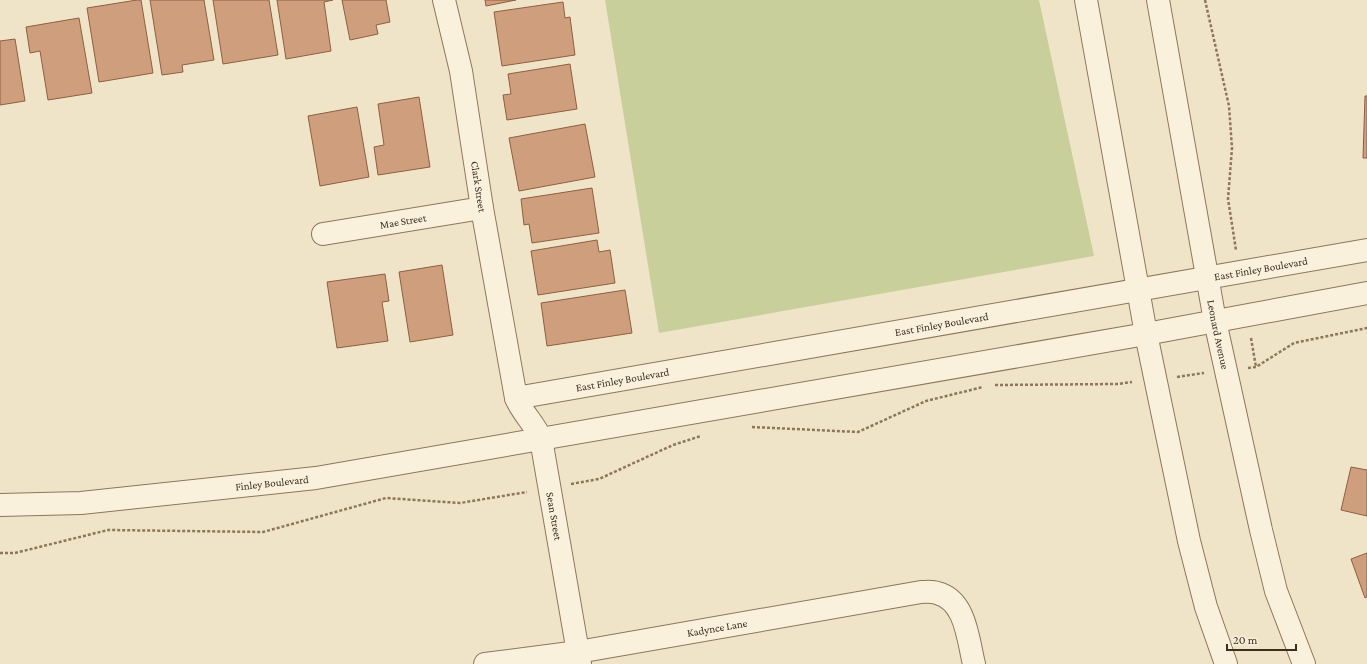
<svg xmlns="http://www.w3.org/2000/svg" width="1367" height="664" font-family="'Crimson Pro',serif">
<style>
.green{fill:#c9cf9b}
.building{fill:#cf9f7d;stroke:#8d5f41}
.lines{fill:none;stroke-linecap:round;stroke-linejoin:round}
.minor-casing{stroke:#8d765c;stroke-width:24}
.path{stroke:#8d765c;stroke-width:2.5;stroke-dasharray:3 2;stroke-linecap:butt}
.minor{stroke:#faf1dc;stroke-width:22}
.labels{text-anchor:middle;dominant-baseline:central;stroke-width:3;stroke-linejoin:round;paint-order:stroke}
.street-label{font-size:11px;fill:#3d2e20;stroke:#f7eed8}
</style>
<rect width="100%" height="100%" fill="#f0e4c8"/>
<path class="green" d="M 605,0 L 1039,0 L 1094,256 L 659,333 Z"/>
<path class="building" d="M 137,0 L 141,0 L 153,73 L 99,82 L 87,8 Z
M 150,0 L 204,0 L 214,60 L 182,65 L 183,72 L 162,75 Z
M 213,0 L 269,0 L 278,55 L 223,64 Z
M 277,0 L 333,0 L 324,2 L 331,51 L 286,59 Z
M 342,0 L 386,0 L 390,22 L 376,25 L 378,34 L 350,40 Z
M 485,0 L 516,0 L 486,6 Z
M 563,2 L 565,18 L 570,17 L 575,55 L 502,66 L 494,12 Z
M 79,18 L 92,93 L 48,100 L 40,51 L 30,53 L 26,27 Z
M 15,39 L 25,101 L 0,105 L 0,41 Z
M 570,64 L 577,109 L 507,120 L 503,95 L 511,94 L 508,74 Z
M 1365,96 L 1367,96 L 1367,158 L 1363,158 Z
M 419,97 L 430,167 L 378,175 L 374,147 L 384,145 L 378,104 Z
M 357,107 L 369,177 L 320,186 L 308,116 Z
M 585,124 L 595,177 L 519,191 L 509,138 Z
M 592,188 L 599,233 L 532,243 L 529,224 L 524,225 L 521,199 Z
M 597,240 L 599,252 L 610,250 L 615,283 L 538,295 L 531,251 Z
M 442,265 L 453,335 L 410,342 L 399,272 Z
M 385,274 L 389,301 L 382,302 L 388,341 L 337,348 L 327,282 Z
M 625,290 L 632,333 L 547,346 L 541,303 Z
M 1351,467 L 1367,470 L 1367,516 L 1341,510 Z
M 1367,553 L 1367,597 L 1365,598 L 1351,559 Z"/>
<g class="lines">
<defs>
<g id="minor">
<path id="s1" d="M 444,0 L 461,71 L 482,208 L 516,398 C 522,413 535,424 541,439 L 580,664"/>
<path d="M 1086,0 L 1146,334 L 1189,541 L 1206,607 L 1226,664"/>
<path id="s2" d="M 1158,0 L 1215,321 L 1261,530 L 1276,591 L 1304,664"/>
<path id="s3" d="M 323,234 L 482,208"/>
<path id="s4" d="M 516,398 L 1367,250"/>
<path id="s5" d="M 0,505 L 81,503 L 316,478 L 1146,334 L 1367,293"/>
<path id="s6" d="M 485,664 L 578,652 L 921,592 C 926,592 932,591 937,593 C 966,600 968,640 974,664"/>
</g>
</defs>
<use href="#minor" class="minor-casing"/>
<path class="path" d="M 1205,0 L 1229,106 L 1232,148 L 1228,199 L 1236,250
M 1251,338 L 1256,367
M 1248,368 L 1256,367 L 1294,343 L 1367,328
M 1177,377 L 1204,373
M 995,385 L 1118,384 L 1132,382
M 752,427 L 858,432 L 926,401 L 983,387
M 571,484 L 599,479 L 673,445 L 701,436
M 0,553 L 15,553 L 108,530 L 263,532 L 386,498 L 460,503 L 527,492"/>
<use href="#minor" class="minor"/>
</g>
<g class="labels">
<g class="street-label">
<text stroke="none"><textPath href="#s1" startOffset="190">Clark Street</textPath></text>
<text stroke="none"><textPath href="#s3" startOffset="81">Mae Street</textPath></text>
<text stroke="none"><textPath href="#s4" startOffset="756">East Finley Boulevard</textPath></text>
<text stroke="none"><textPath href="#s4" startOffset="432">East Finley Boulevard</textPath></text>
<text stroke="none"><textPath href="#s2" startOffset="340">Leonard Avenue</textPath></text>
<text stroke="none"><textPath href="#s4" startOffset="108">East Finley Boulevard</textPath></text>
<text stroke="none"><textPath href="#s5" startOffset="273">Finley Boulevard</textPath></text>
<text stroke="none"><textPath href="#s1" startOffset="531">Sean Street</textPath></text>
<text stroke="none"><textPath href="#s6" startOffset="235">Kadynce Lane</textPath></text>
</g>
</g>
<path d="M1227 644v6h69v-6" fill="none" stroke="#3d2e20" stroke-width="2"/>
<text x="1233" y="644" font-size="12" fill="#3d2e20" stroke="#f7eed8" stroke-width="3" paint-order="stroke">20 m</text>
</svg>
